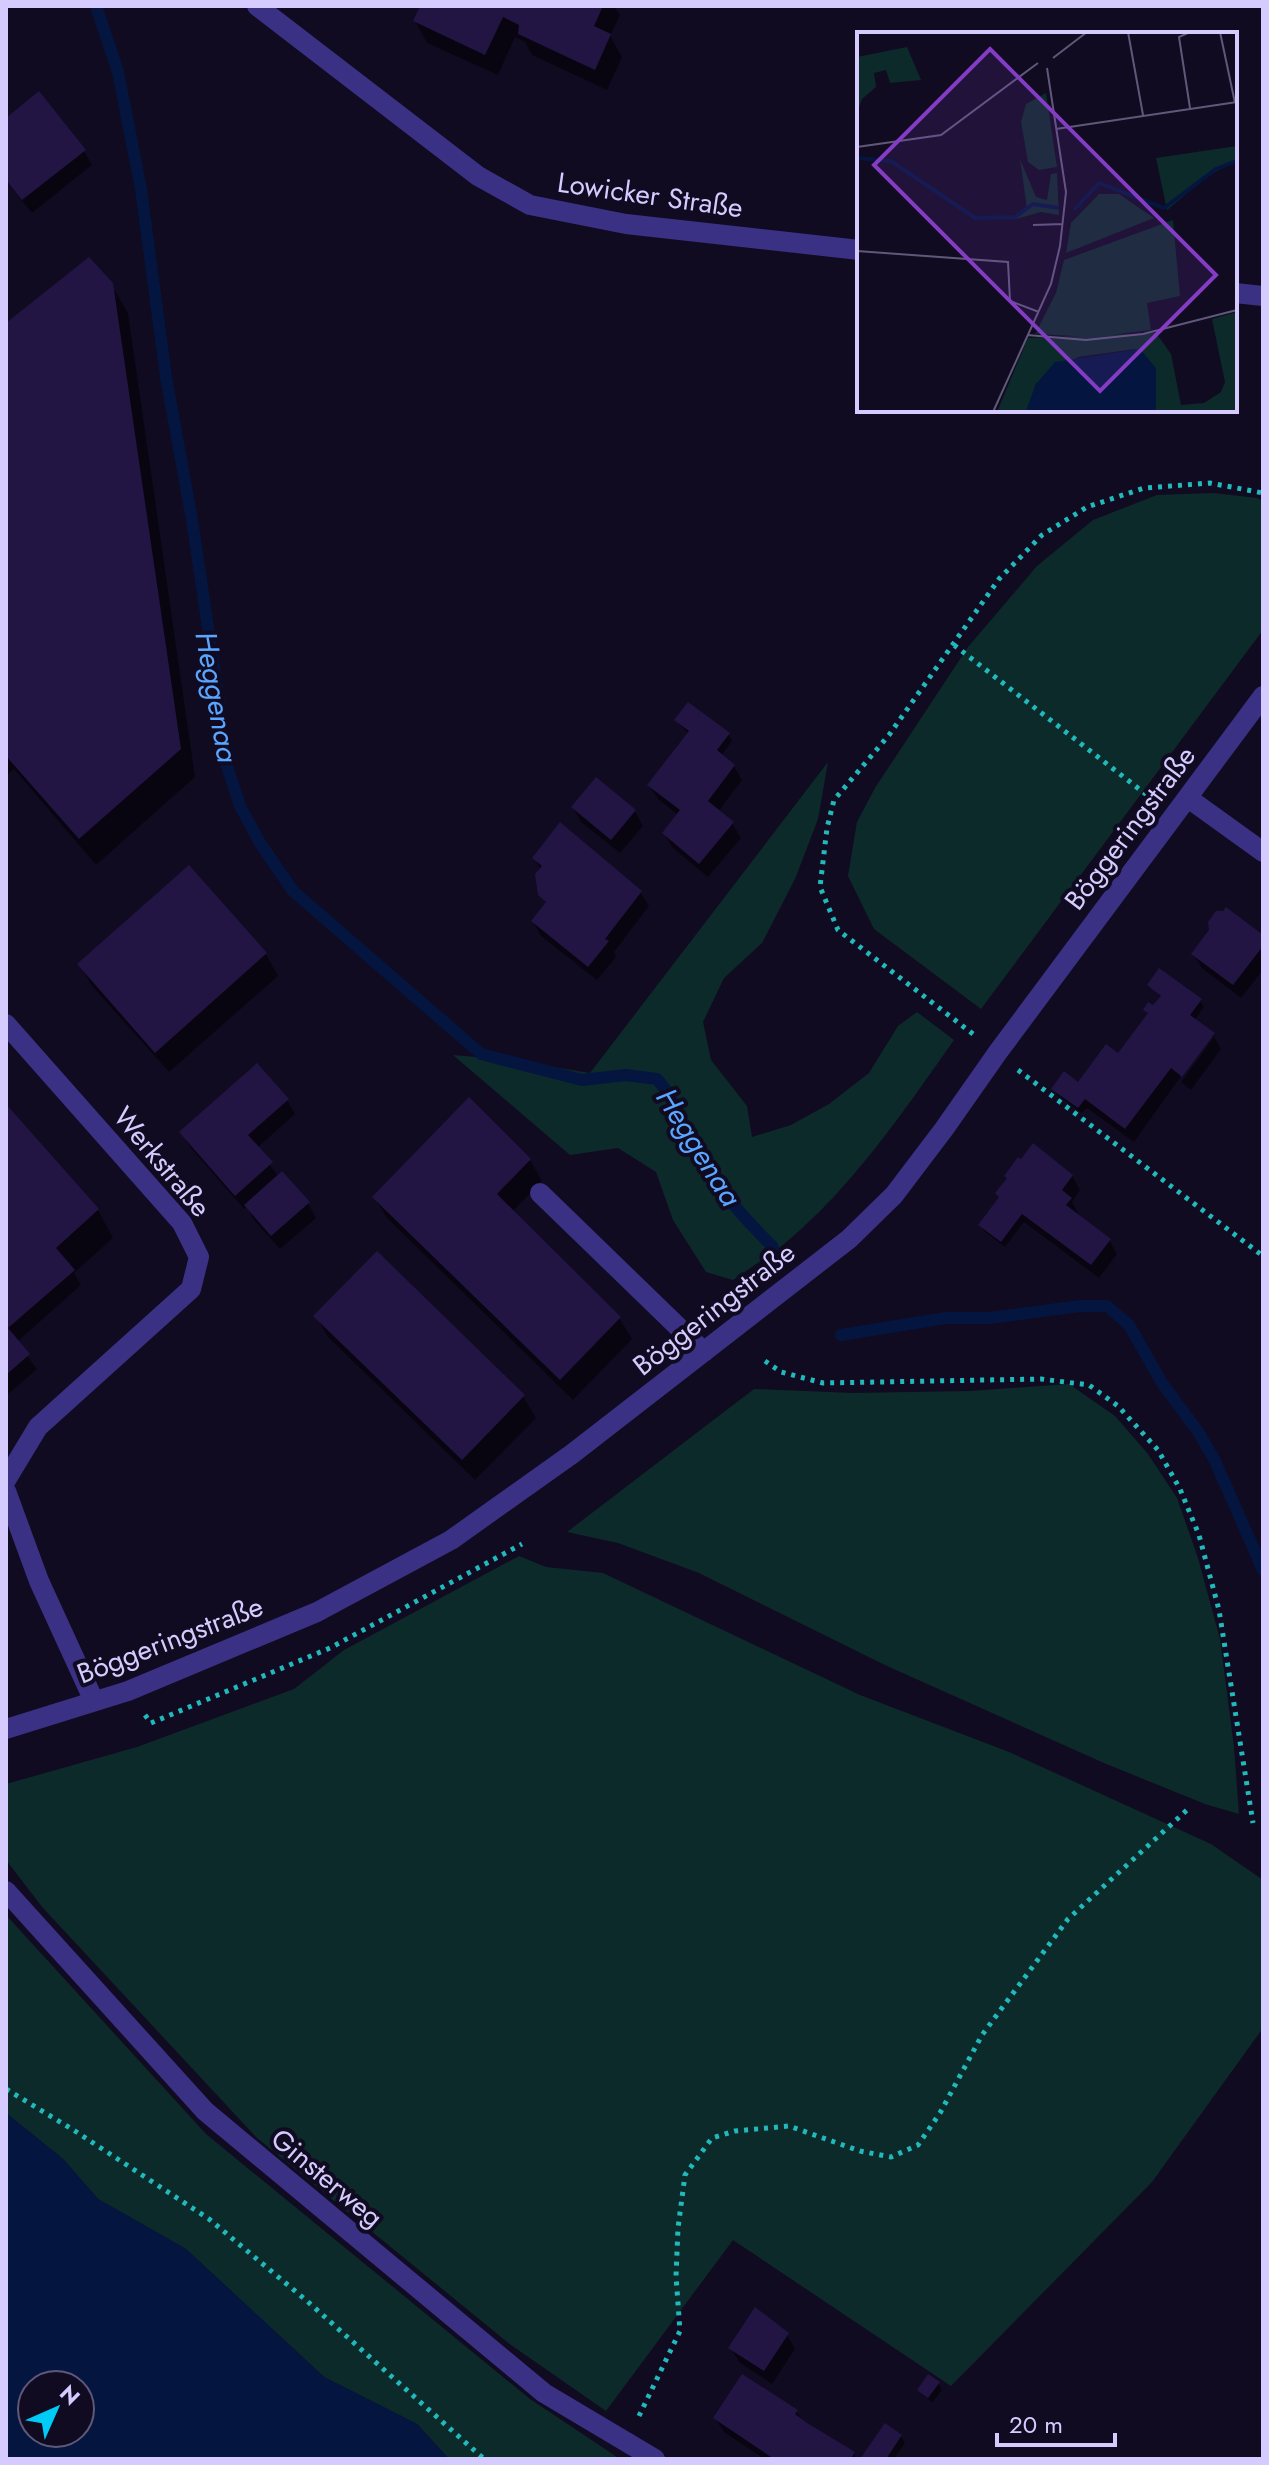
<svg xmlns="http://www.w3.org/2000/svg" width="1269" height="2465" font-family="Jost,sans-serif">
<style>
.green{fill:#0d2a2b}
.water{fill:#041640;fill-rule:evenodd}
.shadow{fill:#0007}
.lines{fill:none;stroke-linecap:round;stroke-linejoin:round}
.stream{stroke:#041640;stroke-width:12}
.building{fill:#221544}
.path{stroke:#21babc;stroke-width:5;stroke-dasharray:4 6;stroke-linecap:butt}
.minor{stroke:#3a3185;stroke-width:20}
.labels{text-anchor:middle;dominant-baseline:central;stroke-width:8;stroke-linejoin:round;paint-order:stroke}
.street-label{font-size:28px;fill:#d5cbff;stroke:#100b21}
.water-label{font-size:30px;font-style:italic;fill:#59a5ff;stroke:#100b21}
.inset-river{fill:none;stroke:#041640;stroke-width:4}
.inset-road{fill:none;stroke:#5f587a;stroke-width:2}
.view{fill:#843cc5;fill-opacity:0.15;stroke:#843cc5;stroke-width:4}
.inset-edge{fill:none;stroke:#d5cbff;stroke-width:4}
</style>
<rect width="100%" height="100%" fill="#100b21"/>
<path class="green" d="M 1214,493 L 1257,498 L 1263,501 L 1263,630 L 981,1009 L 874,929 L 848,876 L 857,822 L 875,788 L 968,647 L 1037,566 L 1093,520 L 1157,495 Z
M 828,762 L 818,819 L 795,879 L 762,943 L 724,978 L 703,1022 L 711,1060 L 747,1106 L 752,1137 L 791,1125 L 829,1104 L 869,1073 L 898,1026 L 917,1012 L 954,1040 C 903,1112 852,1188 784,1244 C 768,1257 750,1268 733,1280 L 706,1272 L 673,1220 L 656,1172 L 618,1148 L 570,1155 L 453,1055 L 511,1060 L 590,1073 Z
M 1069,1384 L 1115,1416 L 1148,1454 L 1177,1498 L 1198,1558 L 1220,1639 L 1234,1747 L 1239,1814 L 1205,1804 L 1104,1763 L 887,1666 L 699,1573 L 618,1543 L 567,1532 L 754,1389 L 853,1393 L 970,1391 Z
M 519,1556 L 546,1567 L 603,1573 L 860,1695 L 1009,1752 L 1211,1844 L 1263,1880 L 1263,2028 L 1152,2182 L 951,2386 L 733,2240 L 606,2411 L 511,2345 L 257,2138 L 43,1908 L 6,1860 L 6,1784 L 137,1747 L 294,1689 L 344,1650 Z
M 6,1915 L 206,2134 L 530,2399 L 620,2459 L 449,2459 L 417,2424 L 324,2377 L 186,2249 L 98,2199 L 63,2159 L 6,2113 Z"/>
<path class="water" d="M 6,2113 L 63,2159 L 98,2199 L 186,2249 L 324,2377 L 417,2424 L 449,2459 L 6,2459 ZM 32,2385 L 80,2385 L 80,2433 L 32,2433 Z"/>
<path class="shadow" d="M 422,6 L 614,6 L 620,15 L 610,36 L 622,57 L 607,90 L 532,55 L 525,42 L 515,37 L 498,75 L 427,43 L 415,21 Z
M 6,120 L 84,151 L 92,165 L 32,213 L 6,181 Z
M 111,284 L 128,313 L 195,777 L 96,865 L 14,769 L 6,776 L 6,326 Z
M 676,721 L 729,735 L 732,741 L 721,756 L 734,766 L 742,780 L 718,812 L 732,823 L 741,838 L 708,877 L 672,847 L 664,833 L 678,815 L 658,799 L 649,785 L 689,734 Z
M 573,808 L 635,811 L 643,826 L 620,853 L 581,822 Z
M 534,858 L 640,892 L 649,906 L 614,952 L 616,957 L 597,980 L 541,936 L 533,922 L 547,904 L 540,894 L 541,870 Z
M 189,868 L 266,954 L 278,976 L 169,1072 L 92,986 L 80,965 Z
M 1263,937 L 1263,970 L 1241,998 L 1202,968 L 1193,954 Z
M 1149,985 L 1200,1001 L 1204,1007 L 1194,1021 L 1213,1035 L 1221,1049 L 1191,1090 L 1181,1082 L 1214,1037 L 1209,1037 L 1134,1142 L 1087,1108 L 1082,1113 L 1057,1095 L 1054,1089 L 1076,1083 L 1119,1056 L 1149,1016 L 1145,1010 L 1154,1008 L 1162,998 Z
M 287,1100 L 295,1114 L 257,1148 L 279,1177 L 308,1203 L 316,1218 L 280,1249 L 254,1220 L 247,1207 L 244,1209 L 190,1147 L 182,1133 Z
M 6,1107 L 98,1210 L 113,1238 L 74,1273 L 81,1285 L 17,1342 L 37,1369 L 6,1396 Z
M 530,1160 L 542,1181 L 512,1212 L 619,1318 L 632,1339 L 573,1400 L 387,1218 L 374,1197 Z
M 1018,1160 L 1072,1176 L 1080,1190 L 1072,1202 L 1078,1213 L 1077,1215 L 1109,1240 L 1117,1254 L 1099,1278 L 1024,1222 L 1005,1247 L 984,1231 L 980,1225 L 1000,1199 L 997,1194 Z
M 316,1316 L 523,1396 L 536,1418 L 475,1480 L 328,1337 Z
M 787,2335 L 795,2349 L 772,2384 L 739,2362 L 731,2348 Z
M 742,2377 L 797,2412 L 803,2422 L 854,2453 L 857,2459 L 764,2459 L 724,2432 L 715,2418 Z
M 938,2383 L 942,2390 L 932,2403 L 920,2390 Z
M 901,2436 L 905,2443 L 894,2459 L 863,2459 Z"/>
<g class="lines">
<path class="stream" d="M 96,6 L 118,72 L 141,189 L 166,377 L 192,520 L 219,701 L 223,754 L 240,806 L 260,843 L 293,891 L 481,1054 L 582,1080 L 626,1075 L 657,1079 C 680,1105 679,1123 695,1150 C 716,1187 743,1217 773,1247
M 841,1335 L 946,1318 L 990,1318 L 1080,1306 L 1107,1306 L 1129,1325 L 1162,1383 L 1199,1433 L 1215,1461 L 1263,1570"/>
</g>
<path class="building" d="M 420,6 L 603,6 L 594,26 L 611,34 L 595,70 L 518,34 L 519,25 L 503,17 L 485,55 L 413,21 Z
M 39,91 L 86,150 L 22,200 L 6,180 L 6,118 Z
M 89,257 L 113,283 L 181,749 L 79,839 L 6,756 L 6,323 Z
M 688,702 L 730,733 L 717,750 L 735,765 L 708,801 L 734,822 L 699,864 L 662,833 L 680,810 L 647,785 L 689,731 L 674,720 Z
M 596,777 L 636,810 L 611,840 L 571,807 Z
M 560,822 L 642,891 L 605,939 L 609,941 L 588,967 L 531,921 L 546,902 L 538,895 L 535,874 L 542,866 L 532,858 Z
M 189,865 L 267,953 L 155,1053 L 77,964 Z
M 1226,907 L 1263,935 L 1263,946 L 1233,985 L 1191,954 L 1209,930 L 1208,922 L 1216,911 L 1223,911 Z
M 1159,968 L 1202,999 L 1190,1015 L 1215,1033 L 1182,1077 L 1171,1068 L 1125,1129 L 1085,1099 L 1078,1108 L 1051,1089 L 1064,1071 L 1078,1082 L 1106,1044 L 1118,1053 L 1148,1013 L 1143,1010 L 1148,1002 L 1153,1005 L 1161,996 L 1147,985 Z
M 257,1063 L 289,1099 L 248,1135 L 273,1162 L 235,1196 L 179,1132 Z
M 469,1097 L 531,1159 L 497,1194 L 621,1317 L 560,1380 L 372,1197 Z
M 6,1104 L 99,1209 L 56,1248 L 75,1270 L 8,1328 L 30,1354 L 6,1375 Z
M 1033,1143 L 1073,1175 L 1062,1190 L 1072,1198 L 1066,1205 L 1111,1239 L 1091,1265 L 1022,1214 L 1001,1242 L 978,1225 L 999,1197 L 995,1193 L 1007,1178 L 1004,1176 L 1018,1157 L 1021,1159 Z
M 282,1171 L 310,1202 L 271,1236 L 244,1205 Z
M 377,1251 L 525,1395 L 462,1460 L 313,1316 Z
M 755,2307 L 789,2333 L 764,2371 L 728,2348 Z
M 742,2374 L 798,2410 L 795,2414 L 807,2423 L 855,2452 L 851,2459 L 774,2459 L 713,2418 Z
M 928,2374 L 940,2382 L 928,2398 L 917,2390 Z
M 885,2423 L 902,2435 L 886,2459 L 860,2459 Z"/>
<g class="lines">
<path class="path" d="M 954,645 L 1152,799
M 973,1034 L 838,930 L 820,887 L 827,828 L 834,800 L 889,735 L 999,579 L 1042,535 L 1087,507 L 1144,488 L 1210,483 L 1263,493
M 1018,1070 L 1263,1256
M 765,1361 L 781,1372 L 823,1383 L 1041,1379 L 1089,1385 L 1118,1406 L 1158,1450 L 1180,1489 L 1199,1535 L 1219,1610 L 1253,1823
M 145,1715 L 151,1723 L 330,1648 L 522,1544
M 6,2089 L 75,2131 L 209,2219 L 307,2301 L 484,2459
M 639,2416 L 680,2331 L 676,2276 L 678,2228 L 685,2175 L 712,2138 L 735,2131 L 789,2126 L 860,2151 L 891,2157 L 918,2145 L 940,2113 L 982,2035 L 1068,1919 L 1187,1810"/>
<path class="minor" d="M 257,6 L 478,176 L 530,205 L 626,224 L 859,250
M 1235,293 L 1263,296
M 1188,798 L 1263,852
M 6,1024 L 182,1223 L 199,1257 L 191,1289 L 38,1427 L 6,1480
M 540,1193 L 704,1352
M 6,1491 L 39,1581 L 94,1701
M 6,1729 L 128,1691 L 317,1612 L 451,1540 L 572,1454 L 849,1239 L 894,1195 L 944,1129 L 998,1052 L 1263,696
M 6,1891 L 205,2111 L 544,2393 L 655,2459"/>
</g>
<g class="labels">
<g class="street-label">
<text transform="translate(650 195) rotate(8)">Lowicker Straße</text>
<text transform="translate(1130 828) rotate(-53)">Böggeringstraße</text>
<text transform="translate(162 1162) rotate(50)">Werkstraße</text>
<text transform="translate(714 1309) rotate(-38)">Böggeringstraße</text>
<text transform="translate(170 1640) rotate(-21)">Böggeringstraße</text>
<text transform="translate(327 2178) rotate(40)">Ginsterweg</text>
</g>
<g class="water-label">
<text transform="translate(217 697) rotate(80)">Heggenaa</text>
<text transform="translate(699 1147) rotate(58)">Heggenaa</text>
</g>
</g>
<g transform="translate(857 32)">
<rect width="380" height="380" fill="#100b21"/>
<path d="M 50,15 L 64,48 L 33,51 L 29,38 L 17,41 L 19,55 L 5,67 L 0,81 L 0,25 ZM 189,61 L 200,135 L 182,138 L 171,130 L 164,90 L 169,72 ZM 380,114 L 380,129 L 352,143 L 310,178 L 299,126 ZM 163,127 L 179,165 L 190,168 L 194,142 L 200,141 L 202,183 L 184,180 L 155,188 L 170,177 ZM 242,162 L 262,162 L 297,186 L 209,221 L 214,191 ZM 316,188 L 323,264 L 290,271 L 294,298 L 237,305 L 178,302 L 199,261 L 207,228 ZM 380,280 L 380,380 L 299,380 L 278,317 L 221,325 L 179,352 L 169,380 L 140,380 L 171,306 L 299,301 L 314,322 L 324,373 L 347,371 L 364,360 L 368,350 L 355,287 Z" fill="#0d2a2b"/>
<path d="M 283,317 L 299,336 L 299,380 L 169,380 L 179,352 L 198,330 Z" fill="#041640"/>
<path class="inset-river" d="M 0,126 L 34,129 L 118,186 L 158,185 L 176,172 L 202,176M 217,178 L 242,151 L 307,176 L 359,137 L 380,129"/>
<path class="inset-road" d="M 271,0 L 286,83M 363,0 L 378,71M 196,26 L 230,0M 333,76 L 322,5 L 333,0M 199,97 L 380,70M 0,115 L 84,103 L 181,31M 176,193 L 206,192M 0,219 L 151,230 L 153,269 L 182,280M 170,303 L 229,308 L 286,302 L 380,278M 136,380 L 194,252 L 203,214 L 209,160 L 190,36"/>
<path class="view" d="M 133,17 L 359,243 L 243,359 L 17,133 Z"/>
<rect width="380" height="380" class="inset-edge"/>
</g>
<rect width="1269" height="2465" fill="none" stroke="#d5cbff" stroke-width="16"/>
<g transform="translate(56 2409) rotate(45)"><circle r="38" fill="#100b21" stroke="#5f587a" stroke-width="2"/>
<path d="M0-6L14 30L0 20L-14 30Z" fill="#00caf6"/>
<text y="-12" font-size="22" font-weight="bold" text-anchor="middle" fill="#d5cbff">N</text>
</g>
<path d="M997 2433v12h118v-12" fill="none" stroke="#d5cbff" stroke-width="4"/>
<text x="1009" y="2433" font-size="24" fill="#d5cbff" stroke="#100b21" stroke-width="6" paint-order="stroke">20 m</text>
</svg>
